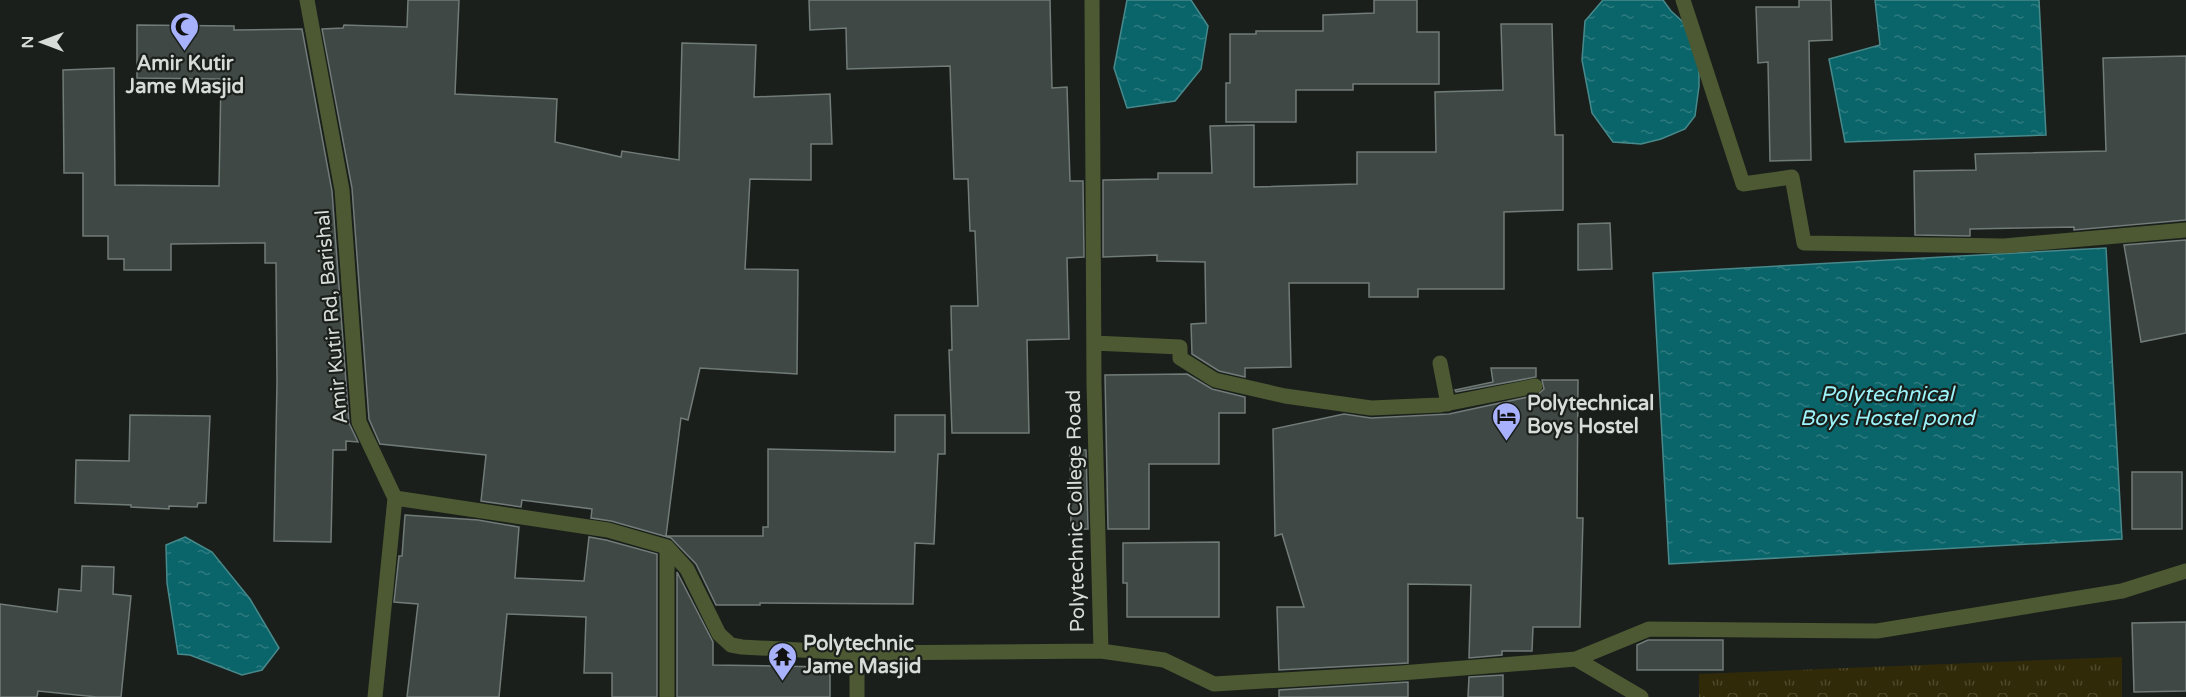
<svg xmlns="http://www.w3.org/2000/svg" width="2186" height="697" font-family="'Varela Round',sans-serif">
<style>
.grass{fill:url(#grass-tufts)}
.forest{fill:url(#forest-crowns)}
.water{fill:url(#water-ripples);stroke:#48898b;stroke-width:1.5}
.building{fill:#404846;stroke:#717b78;stroke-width:1.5}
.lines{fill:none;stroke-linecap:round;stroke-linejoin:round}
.street{stroke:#4c5932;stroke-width:15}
.labels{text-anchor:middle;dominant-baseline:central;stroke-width:4.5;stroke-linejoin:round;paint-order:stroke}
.poi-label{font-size:20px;font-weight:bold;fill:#d8dcd9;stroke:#1a1f1b;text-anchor:start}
.street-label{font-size:20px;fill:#d8dcd9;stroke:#1a1f1b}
.water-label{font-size:21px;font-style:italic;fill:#9cf4fa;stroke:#1a1f1b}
</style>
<defs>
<pattern id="grass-tufts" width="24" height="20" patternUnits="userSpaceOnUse" patternTransform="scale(1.5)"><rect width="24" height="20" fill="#312a08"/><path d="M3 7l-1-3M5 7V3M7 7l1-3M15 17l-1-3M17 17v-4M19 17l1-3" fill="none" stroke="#4e482b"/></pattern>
<pattern id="forest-crowns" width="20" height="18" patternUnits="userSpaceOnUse" patternTransform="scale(1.5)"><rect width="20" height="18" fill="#312a08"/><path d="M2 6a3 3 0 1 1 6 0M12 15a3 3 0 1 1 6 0" fill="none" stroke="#4e482b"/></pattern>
<pattern id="water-ripples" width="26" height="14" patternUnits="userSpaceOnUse" patternTransform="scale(1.5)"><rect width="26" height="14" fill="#0a656a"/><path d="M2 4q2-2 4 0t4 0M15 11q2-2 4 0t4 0" fill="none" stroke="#2d7a7f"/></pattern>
</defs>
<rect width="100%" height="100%" fill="#1a1f1b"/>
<path class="grass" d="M 2122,657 L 2122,697 L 1699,697 L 1699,674 Z"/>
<path class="forest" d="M 1724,693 L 2107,693 L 2107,697 L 1724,697 Z"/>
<path class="water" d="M 1127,0 L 1191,0 L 1208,26 L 1201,69 L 1175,101 L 1127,108 L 1114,68 Z
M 1603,0 L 1663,0 L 1671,11 L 1683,22 L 1699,64 L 1699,86 L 1695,116 L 1685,129 L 1661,139 L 1641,144 L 1613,142 L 1592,113 L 1582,60 L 1585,21 Z
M 1875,0 L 2039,0 L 2046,135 L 1845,142 L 1829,59 L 1880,45 Z
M 2106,248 L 2122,539 L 1669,564 L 1653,273 Z
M 185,537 L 212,552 L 250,599 L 279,648 L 262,670 L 242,675 L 190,655 L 178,654 L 167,583 L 166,545 Z"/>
<path class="building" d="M 408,0 L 459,0 L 455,94 L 557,99 L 555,142 L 621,157 L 622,151 L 679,160 L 682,43 L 756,45 L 754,97 L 830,94 L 832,144 L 811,144 L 811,180 L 750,179 L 745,269 L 798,270 L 797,374 L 700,368 L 688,420 L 681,418 L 666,536 L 763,536 L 763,527 L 768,527 L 768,449 L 895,452 L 895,415 L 945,415 L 945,454 L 938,454 L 934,544 L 915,543 L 913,604 L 760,603 L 760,605 L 716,605 L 696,564 L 671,538 L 611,521 L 591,518 L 592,509 L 522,500 L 521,507 L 481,501 L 486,455 L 380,444 L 369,419 L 352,188 L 322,29 L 343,28 L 344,25 L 407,27 Z
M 809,0 L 1050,0 L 1052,88 L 1067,87 L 1070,181 L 1083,181 L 1084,257 L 1067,258 L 1069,339 L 1027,340 L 1029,433 L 952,433 L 949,350 L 952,350 L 951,306 L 978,306 L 975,231 L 970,231 L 968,179 L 954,179 L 950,66 L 847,69 L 846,28 L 810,30 Z
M 1374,0 L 1417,0 L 1417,32 L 1439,32 L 1439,84 L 1353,84 L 1353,90 L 1296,90 L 1296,122 L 1226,122 L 1226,83 L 1230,83 L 1230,34 L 1256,34 L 1256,31 L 1323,31 L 1323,15 L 1374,13 Z
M 1799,0 L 1831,0 L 1832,40 L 1809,41 L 1811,160 L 1770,161 L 1768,62 L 1758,63 L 1756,7 L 1799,7 Z
M 1501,24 L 1552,24 L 1555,135 L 1563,135 L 1563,210 L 1504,212 L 1504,289 L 1418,289 L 1418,297 L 1369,297 L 1369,283 L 1289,283 L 1291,367 L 1245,368 L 1245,377 L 1219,371 L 1192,354 L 1191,324 L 1206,323 L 1205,262 L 1157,261 L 1157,255 L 1103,257 L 1103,180 L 1158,179 L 1158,173 L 1212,173 L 1210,126 L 1254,125 L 1254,187 L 1357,184 L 1357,152 L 1436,152 L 1435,92 L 1503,90 Z
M 137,25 L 234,26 L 234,30 L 302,29 L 332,191 L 349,423 L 358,442 L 346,441 L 346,450 L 333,450 L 331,542 L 274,541 L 277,382 L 276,263 L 265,263 L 265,243 L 171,244 L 171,270 L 124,270 L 124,259 L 108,259 L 108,236 L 83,236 L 83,173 L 64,173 L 63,70 L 114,68 L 115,185 L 219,186 L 221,79 L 137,78 Z
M 2186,56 L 2186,220 L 2074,230 L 2074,227 L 1970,229 L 1970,236 L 1915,235 L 1914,171 L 1976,170 L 1975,154 L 2106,151 L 2103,58 Z
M 1610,223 L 1612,269 L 1578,270 L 1578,224 Z
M 2186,240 L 2186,333 L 2141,342 L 2124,245 Z
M 1491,368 L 1536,368 L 1536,377 L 1456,392 L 1455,390 L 1493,382 Z
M 1187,374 L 1212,389 L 1245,397 L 1245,413 L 1219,413 L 1219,464 L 1149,464 L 1149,529 L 1108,529 L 1105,375 Z
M 1542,380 L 1578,380 L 1577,518 L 1583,518 L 1580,627 L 1533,627 L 1532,651 L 1502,651 L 1502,655 L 1469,658 L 1471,585 L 1408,584 L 1408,663 L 1279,670 L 1277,607 L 1304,607 L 1282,534 L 1275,536 L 1273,429 L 1344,414 L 1371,418 L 1449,414 L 1537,395 L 1544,389 Z
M 130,415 L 210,416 L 206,503 L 198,503 L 197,507 L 169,506 L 169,509 L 131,507 L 131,505 L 75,503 L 76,460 L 129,461 Z
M 1070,450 L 1086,450 L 1088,529 L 1071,529 Z
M 2132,472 L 2182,472 L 2182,529 L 2132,529 Z
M 405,515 L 478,520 L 519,527 L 515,578 L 584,581 L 589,537 L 606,540 L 657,554 L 657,697 L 612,697 L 612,673 L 584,673 L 586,617 L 507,614 L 499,697 L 407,697 L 418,604 L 394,602 L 399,556 L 402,556 Z
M 1219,542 L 1219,617 L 1127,617 L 1127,583 L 1123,583 L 1123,543 Z
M 82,566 L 114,567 L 113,594 L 131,596 L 121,697 L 97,697 L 38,691 L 37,697 L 0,697 L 0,604 L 57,612 L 59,589 L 81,591 Z
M 677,572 L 713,642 L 713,665 L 830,667 L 830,697 L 677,697 Z
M 2186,622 L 2186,691 L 2134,692 L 2132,623 Z
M 1648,640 L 1723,640 L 1723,670 L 1637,670 L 1637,645 Z
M 1503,675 L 1503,697 L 1468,697 L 1469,677 Z
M 1408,682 L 1408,697 L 1279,697 L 1279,690 Z"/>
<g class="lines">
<path class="street" d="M 307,0 L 342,190 L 359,422 L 395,498 L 375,697
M 1092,0 L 1094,384 L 1101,651
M 1683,0 L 1743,184 L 1792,177 L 1804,243 L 2004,246 L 2186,230
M 1094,343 L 1180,347 L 1180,358 L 1215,380 L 1285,396 L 1371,408 L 1440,405 L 1535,386
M 1440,363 L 1448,404
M 395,498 L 608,530 L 667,547 L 687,569 L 719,634 L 731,645 L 742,647 L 857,653 L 1101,651 L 1164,660 L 1214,684 L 1401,673 L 1576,659 L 1649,629 L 1877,631 L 2122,591 L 2186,571
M 1576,659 L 1641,697
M 667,697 L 667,547
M 857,697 L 857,653"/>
</g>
<defs>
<symbol id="mosque-pin" viewBox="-11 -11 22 30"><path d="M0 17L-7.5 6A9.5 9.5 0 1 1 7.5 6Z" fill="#a7b1fc" stroke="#1a1f1b"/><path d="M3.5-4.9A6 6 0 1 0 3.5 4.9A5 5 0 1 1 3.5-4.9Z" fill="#111"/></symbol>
<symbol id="hotel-pin" viewBox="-11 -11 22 30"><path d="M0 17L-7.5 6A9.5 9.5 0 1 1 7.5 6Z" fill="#a7b1fc" stroke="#1a1f1b"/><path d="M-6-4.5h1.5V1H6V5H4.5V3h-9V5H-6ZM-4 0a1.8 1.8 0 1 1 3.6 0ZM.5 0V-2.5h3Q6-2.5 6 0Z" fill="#111"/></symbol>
<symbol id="temple-pin" viewBox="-11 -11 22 30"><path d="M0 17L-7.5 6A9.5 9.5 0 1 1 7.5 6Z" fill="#a7b1fc" stroke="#1a1f1b"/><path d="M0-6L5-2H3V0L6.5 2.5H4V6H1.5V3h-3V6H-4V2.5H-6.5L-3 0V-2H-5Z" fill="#111"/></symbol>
</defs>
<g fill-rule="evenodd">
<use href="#mosque-pin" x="168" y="10" width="33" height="45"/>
<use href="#hotel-pin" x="1490" y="400" width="33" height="45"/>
<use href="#temple-pin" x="766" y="640" width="33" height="45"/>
</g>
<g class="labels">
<g class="poi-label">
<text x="185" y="64" text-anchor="middle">Amir Kutir<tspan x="185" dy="23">Jame Masjid</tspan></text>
<text x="1527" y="404">Polytechnical<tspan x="1527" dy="23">Boys Hostel</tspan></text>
<text x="803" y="644">Polytechnic<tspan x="803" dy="23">Jame Masjid</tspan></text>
</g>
<g class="street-label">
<text transform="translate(332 317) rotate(-95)">Amir Kutir Rd, Barishal</text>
<text transform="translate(1076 511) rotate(-91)">Polytechnic College Road</text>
</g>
<g class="water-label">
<text x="1887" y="394">Polytechnical<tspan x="1887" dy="24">Boys Hostel pond</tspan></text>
</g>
</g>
<g transform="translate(42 42) rotate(270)" stroke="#1a1f1b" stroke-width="4.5" paint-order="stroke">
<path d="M0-4.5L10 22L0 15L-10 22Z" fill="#d8dcd9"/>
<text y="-9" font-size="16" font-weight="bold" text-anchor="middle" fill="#d8dcd9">N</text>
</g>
</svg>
